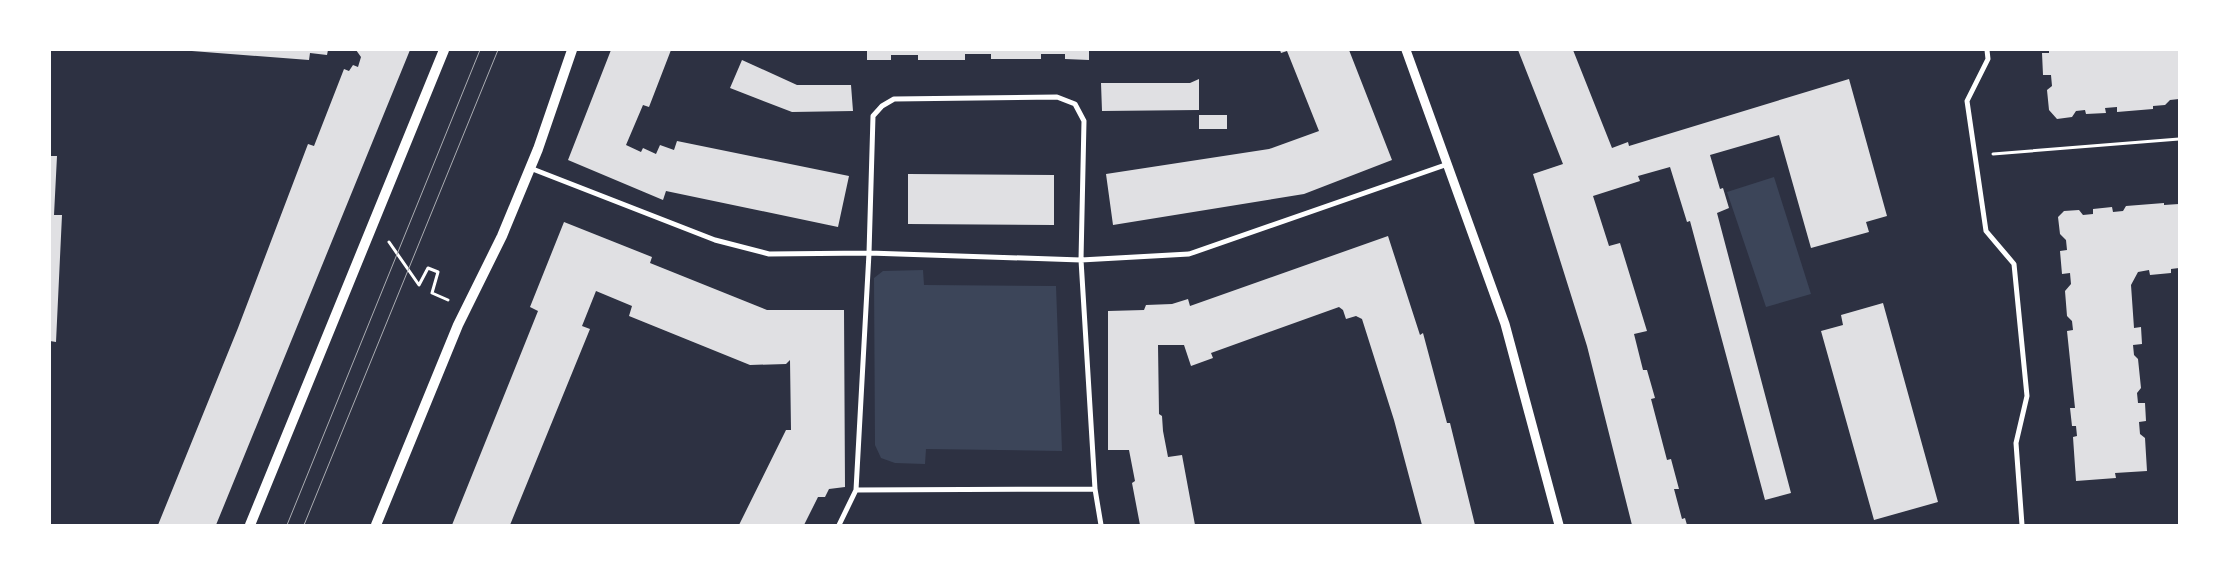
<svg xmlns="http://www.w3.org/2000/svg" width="2229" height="575" font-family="Spectral,serif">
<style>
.green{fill:#3c4559}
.building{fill:#e0e0e3}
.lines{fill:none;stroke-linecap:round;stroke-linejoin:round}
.path{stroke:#fff;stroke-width:3}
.minor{stroke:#fff;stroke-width:5}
.tertiary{stroke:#fff;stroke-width:9}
.secondary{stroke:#fff;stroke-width:10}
.tram{stroke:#abadb3;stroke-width:1}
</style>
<rect width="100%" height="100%" fill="#2d3142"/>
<path class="green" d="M 1774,177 L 1811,294 L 1766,307 L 1727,192 Z
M 923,270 L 924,285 L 1056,286 L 1062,451 L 926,449 L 925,464 L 895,463 L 881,458 L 875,445 L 874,278 L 883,271 Z"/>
<path class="building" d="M 179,50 L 328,50 L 327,55 L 310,53 L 309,60 Z
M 356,50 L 410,50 L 216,525 L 158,525 L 238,328 L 308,144 L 314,146 L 344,69 L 349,71 L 353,65 L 358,67 L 361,57 Z
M 611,50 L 671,50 L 649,107 L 643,105 L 626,145 L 641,152 L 643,148 L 656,154 L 660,145 L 674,150 L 677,141 L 849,176 L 838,227 L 666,191 L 663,200 L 568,160 Z
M 867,50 L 1089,50 L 1089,60 L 1065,59 L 1065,54 L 1041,54 L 1041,59 L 991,59 L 991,54 L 965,54 L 965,60 L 918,60 L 918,55 L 891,55 L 891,60 L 867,60 Z
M 1280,50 L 1349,50 L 1392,160 L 1304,194 L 1113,225 L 1106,174 L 1269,149 L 1319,131 L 1287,51 L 1281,53 Z
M 1518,50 L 1573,50 L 1612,148 L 1628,142 L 1629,146 L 1849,79 L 1887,216 L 1866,222 L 1869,232 L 1811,248 L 1779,135 L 1710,155 L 1720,189 L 1723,188 L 1729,208 L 1717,213 L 1791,493 L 1765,500 L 1690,221 L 1687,222 L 1670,167 L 1638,176 L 1640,181 L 1593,196 L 1609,246 L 1620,243 L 1647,331 L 1634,334 L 1643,370 L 1647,370 L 1655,398 L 1651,399 L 1667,460 L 1671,459 L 1679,489 L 1674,489 L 1682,519 L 1685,518 L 1687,525 L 1632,525 L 1587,346 L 1533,174 L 1563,164 Z
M 2049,50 L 2179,50 L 2179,99 L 2170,100 L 2165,105 L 2153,106 L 2153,109 L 2117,112 L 2117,107 L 2105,108 L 2106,113 L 2086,114 L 2085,110 L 2076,111 L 2072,117 L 2057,119 L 2049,110 L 2047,90 L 2052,86 L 2051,75 L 2043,75 L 2042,53 L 2049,53 Z
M 742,60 L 797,85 L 851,85 L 853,111 L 792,112 L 730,88 Z
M 1199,79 L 1199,110 L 1102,111 L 1101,83 L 1190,83 Z
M 1199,115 L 1227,115 L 1227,129 L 1199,129 Z
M 50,156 L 57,156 L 54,215 L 62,215 L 56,342 L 50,341 Z
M 908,174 L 1054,175 L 1054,225 L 908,224 Z
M 2164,203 L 2164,205 L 2179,204 L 2179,268 L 2171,269 L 2171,273 L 2150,275 L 2149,270 L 2138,272 L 2131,285 L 2134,328 L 2141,327 L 2142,344 L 2133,345 L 2134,355 L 2138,359 L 2141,388 L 2137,393 L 2138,403 L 2145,403 L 2146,421 L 2139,422 L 2140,434 L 2145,438 L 2147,471 L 2115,473 L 2116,478 L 2076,481 L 2073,437 L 2077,436 L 2076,426 L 2072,426 L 2070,408 L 2075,408 L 2067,331 L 2073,330 L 2072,321 L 2067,316 L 2065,291 L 2071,284 L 2070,273 L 2062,274 L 2060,251 L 2067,250 L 2066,240 L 2060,234 L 2058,217 L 2064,211 L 2079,210 L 2083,215 L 2093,214 L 2093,209 L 2112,207 L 2113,212 L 2123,211 L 2126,206 Z
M 564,222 L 652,257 L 650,263 L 767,310 L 844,310 L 845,487 L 829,489 L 825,497 L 818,497 L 804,525 L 739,525 L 786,430 L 791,430 L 790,360 L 786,364 L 750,365 L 629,316 L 632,306 L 596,291 L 582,326 L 590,329 L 510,525 L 452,525 L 538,311 L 530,307 Z
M 1388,236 L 1420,335 L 1423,333 L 1447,423 L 1450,423 L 1475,525 L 1422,525 L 1394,420 L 1362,319 L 1356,316 L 1346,319 L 1343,310 L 1339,307 L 1211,353 L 1213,358 L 1191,366 L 1184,345 L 1158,345 L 1159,414 L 1162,416 L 1163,431 L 1168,457 L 1182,455 L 1195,525 L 1140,525 L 1132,483 L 1135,481 L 1129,450 L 1108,450 L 1108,311 L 1144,310 L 1146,305 L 1172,304 L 1188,299 L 1190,306 Z
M 1883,303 L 1938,502 L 1874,520 L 1821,331 L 1843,325 L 1841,315 Z"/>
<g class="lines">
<path class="path" d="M 1993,154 L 2179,139
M 389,242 L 419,285 L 428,268 L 438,272 L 432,293 L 448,300"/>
<path class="minor" d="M 1987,50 L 1988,59 L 1967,101 L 1986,231 L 2014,264 L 2027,396 L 2016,443 L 2022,525
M 530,168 L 715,240 L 769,254 L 869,253 L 1081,260 L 1189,254 L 1448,164
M 856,490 L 1095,489
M 839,525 L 856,490 L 869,253 L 873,116 L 882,106 L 894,99 L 1057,97 L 1075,104 L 1084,121 L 1081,260 L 1095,489 L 1101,525"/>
<path class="tertiary" d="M 1406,50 L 1505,324 L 1559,525"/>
<path class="secondary" d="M 250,525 L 444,50
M 376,525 L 458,325 L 502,236 L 538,149 L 572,50"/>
<path class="tram" d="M 287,525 L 480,50
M 304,525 L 498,50"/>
</g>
<rect width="2229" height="575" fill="none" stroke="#ffffff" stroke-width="102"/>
</svg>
